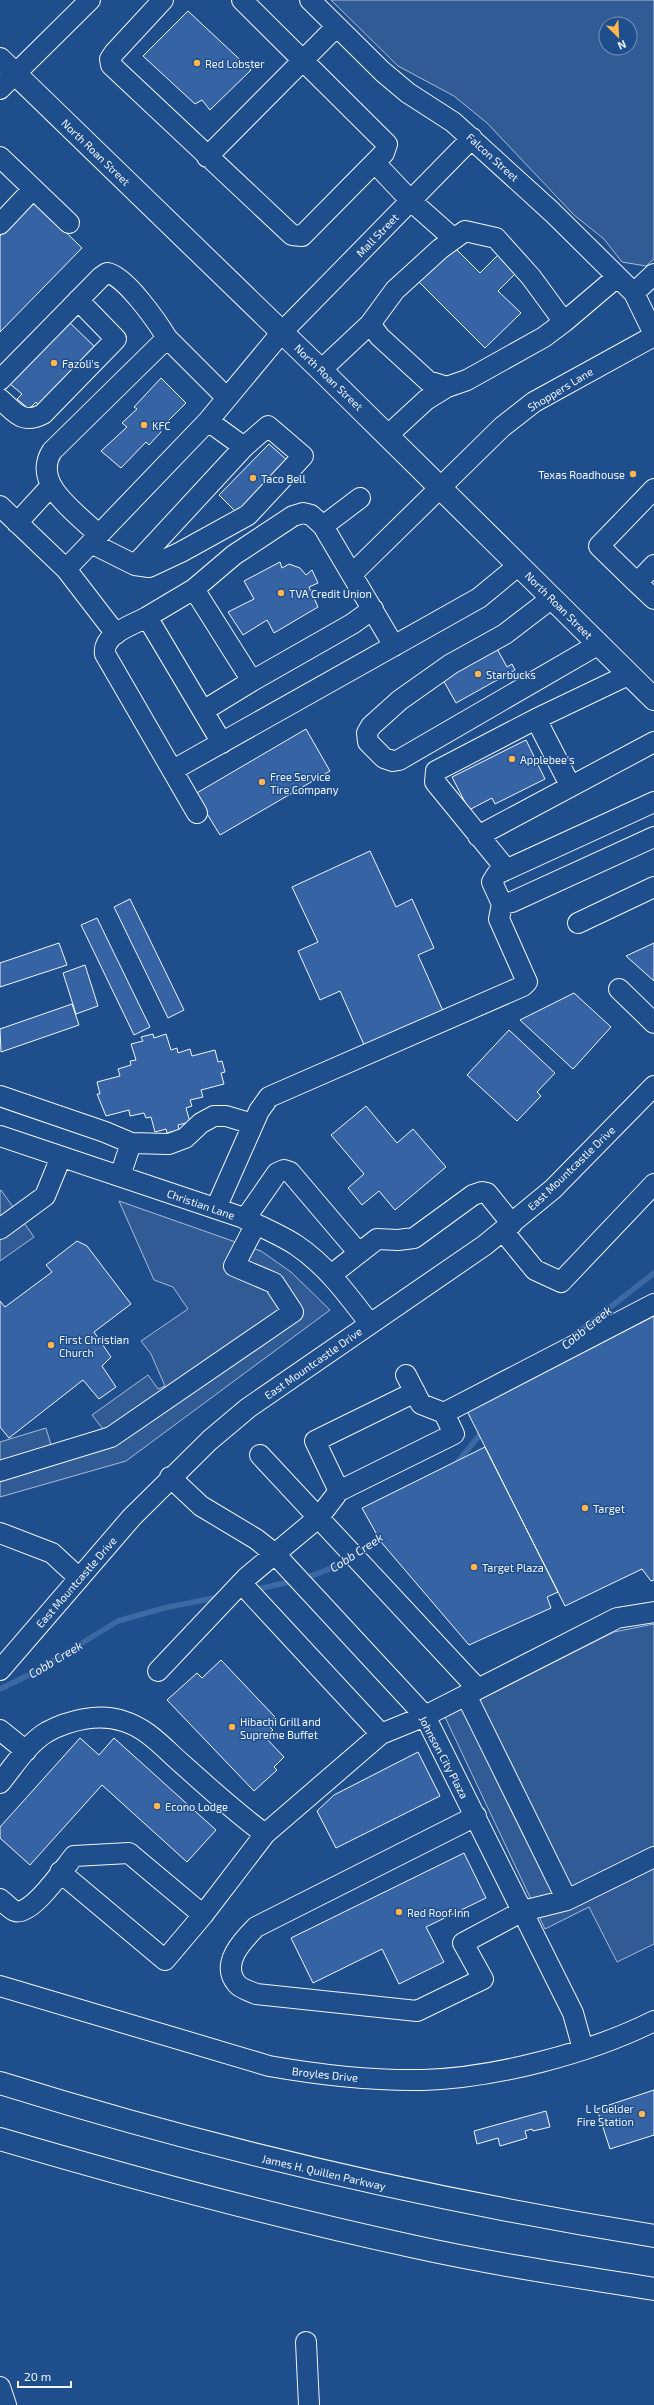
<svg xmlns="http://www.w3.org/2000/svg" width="654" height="2405" font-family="'Exo 2',sans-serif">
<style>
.parking{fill:#305b95;stroke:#a8bbd7;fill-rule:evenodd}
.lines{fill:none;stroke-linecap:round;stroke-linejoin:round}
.stream{stroke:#3b69a3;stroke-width:5.5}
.building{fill:#3563a3;stroke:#f2f6ff}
.minor-casing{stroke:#f2f6ff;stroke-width:22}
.major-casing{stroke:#f2f6ff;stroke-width:24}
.highway-casing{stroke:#f2f6ff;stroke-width:24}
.minor{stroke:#1f4e8c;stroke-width:20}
.major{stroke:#1f4e8c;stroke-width:22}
.highway{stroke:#1f4e8c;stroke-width:22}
.poi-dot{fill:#ffb74d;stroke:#1f4e8c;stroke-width:1.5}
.labels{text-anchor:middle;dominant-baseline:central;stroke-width:3;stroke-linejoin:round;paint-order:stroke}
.poi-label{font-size:11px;fill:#f2f6ff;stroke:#1f4e8c;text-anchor:start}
.street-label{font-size:11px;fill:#f2f6ff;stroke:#1f4e8c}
.water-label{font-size:12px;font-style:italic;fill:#f2f6ff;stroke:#1f4e8c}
</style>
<rect width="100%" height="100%" fill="#1f4e8c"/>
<path class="parking" d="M 331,0 L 654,0 L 654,259 L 646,266 L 622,262 L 604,239 L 574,215 L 487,123 L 454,96 L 398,66 ZM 606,24 L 630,24 L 630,48 L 606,48 Z
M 1,1190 L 34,1237 L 0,1261 L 0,1191 Z
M 119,1201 L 261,1251 L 291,1272 L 330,1310 L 126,1461 L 0,1497 L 0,1442 L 46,1428 L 51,1445 L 103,1429 L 92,1415 L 148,1375 L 158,1389 L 165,1386 L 151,1354 L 141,1341 L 188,1309 L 173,1287 L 154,1280 Z
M 654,1624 L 654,1944 L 617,1962 L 589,1907 L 545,1929 L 445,1717 L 614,1632 Z"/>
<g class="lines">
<path class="stream" d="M 572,1337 L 654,1273
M 455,1465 L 483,1431
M 304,1578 C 332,1570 363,1554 385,1534
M 253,1590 L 294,1581
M 0,1689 L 33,1673 L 118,1621 L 164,1608 L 219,1597"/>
</g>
<path class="building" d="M 188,11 L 251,70 L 210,110 L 202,100 L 195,104 L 143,56 Z
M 34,201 L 82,248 L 0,332 L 0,236 Z
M 454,247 L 480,273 L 502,251 L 520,269 L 498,291 L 521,313 L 485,348 L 419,282 Z
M 69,322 L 95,347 L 38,405 L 36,402 L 29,409 L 17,399 L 22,394 L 10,384 Z
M 161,378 L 186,403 L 160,429 L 161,432 L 149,445 L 146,442 L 121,468 L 101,451 L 127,427 L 122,423 L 137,409 L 134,407 Z
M 269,444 L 288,461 L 237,513 L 219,495 Z
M 280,562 L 282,568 L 289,564 L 300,568 L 306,575 L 312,570 L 318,583 L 309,587 L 318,607 L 274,633 L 267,620 L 243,635 L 228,612 L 254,599 L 244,581 Z
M 496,647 L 507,667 L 512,664 L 515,670 L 456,703 L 442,678 Z
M 306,729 L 330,771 L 220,835 L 195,794 Z
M 526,740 L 545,779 L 495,804 L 492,798 L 469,810 L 452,777 Z
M 370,851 L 396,907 L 412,899 L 434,948 L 418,955 L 443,1011 L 365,1047 L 340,991 L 320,1000 L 298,951 L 318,942 L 292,887 Z
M 130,899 L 184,1010 L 168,1018 L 114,907 Z
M 97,918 L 150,1027 L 134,1035 L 81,925 Z
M 59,943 L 67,965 L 0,987 L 0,963 Z
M 654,943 L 654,981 L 626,956 Z
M 85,965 L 98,1006 L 76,1014 L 63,973 Z
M 574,993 L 611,1027 L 573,1069 L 520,1020 Z
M 72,1004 L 79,1025 L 1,1052 L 0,1029 Z
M 509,1030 L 555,1073 L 537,1092 L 541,1096 L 517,1121 L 467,1075 Z
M 153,1034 L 154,1038 L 166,1034 L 171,1050 L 177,1048 L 178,1053 L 190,1049 L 192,1056 L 215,1050 L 218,1062 L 222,1061 L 225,1072 L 221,1073 L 224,1084 L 201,1090 L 203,1097 L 190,1100 L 192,1106 L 186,1108 L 190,1122 L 178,1125 L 179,1130 L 167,1133 L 166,1129 L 155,1132 L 151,1117 L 146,1118 L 144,1113 L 130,1116 L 129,1110 L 106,1116 L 97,1094 L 100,1094 L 97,1082 L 120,1076 L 118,1069 L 131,1065 L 130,1061 L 136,1060 L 131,1044 L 143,1041 L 141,1037 Z
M 366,1106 L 397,1143 L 413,1129 L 446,1167 L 395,1210 L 379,1191 L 362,1205 L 348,1188 L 364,1174 L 331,1135 Z
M 77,1241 L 87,1246 L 131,1304 L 94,1332 L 111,1357 L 102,1366 L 116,1387 L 99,1399 L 83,1380 L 9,1438 L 0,1427 L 0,1301 L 5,1307 L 52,1272 L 46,1265 Z
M 654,1316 L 654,1580 L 651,1581 L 642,1569 L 565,1606 L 467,1411 Z
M 485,1447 L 558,1592 L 547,1597 L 551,1608 L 469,1645 L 381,1542 L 362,1508 Z
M 221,1660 L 275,1717 L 267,1724 L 273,1730 L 265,1737 L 284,1757 L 274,1767 L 277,1770 L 254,1791 L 167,1700 L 197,1673 L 202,1678 Z
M 80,1738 L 99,1755 L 114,1738 L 216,1830 L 187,1862 L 102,1785 L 30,1865 L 0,1838 L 0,1827 Z
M 418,1752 L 440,1796 L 336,1848 L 317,1811 L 334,1795 Z
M 464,1853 L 486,1898 L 426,1927 L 444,1962 L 399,1984 L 382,1949 L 313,1983 L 291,1938 Z
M 654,2090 L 654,2135 L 610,2149 L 597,2109 Z
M 546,2111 L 550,2127 L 533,2131 L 532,2129 L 525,2131 L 527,2138 L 500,2146 L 498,2138 L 477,2144 L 474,2131 Z"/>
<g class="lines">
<defs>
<path id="minor" d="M 163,0 L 114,53 L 110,59 L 111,65 L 292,235 L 302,236 L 384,153 L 387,144 L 242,0
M 310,0 L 383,72 L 408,93 L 453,122 L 552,212 L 634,293 L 654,334
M 0,89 L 90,0
M 0,157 L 69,223
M 207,157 L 336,27
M 375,163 L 411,201 L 454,239
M 0,224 L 33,189
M 634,293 L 654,274
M 370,324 L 380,337 L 428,381 L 447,387
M 321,370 L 370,324 L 395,290 L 440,249 L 465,231 L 496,238 L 531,277 L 564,322
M 0,380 L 101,277 L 107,273 C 125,275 158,323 167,338
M 0,399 C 15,412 22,425 43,414 L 116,339 L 78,300
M 208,421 L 244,447
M 388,435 L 426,400 L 447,387 L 467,380 L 544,337 L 564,322 L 617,277
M 654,489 L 599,546 L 637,583 L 654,565
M 0,506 L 66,569 L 116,634
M 17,523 L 50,487
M 323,526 L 360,498
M 99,535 C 77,513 31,484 52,451 L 167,338 L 227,398
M 91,543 L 135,565 L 149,567 L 181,552 L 248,515 L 303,456 L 268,426 L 244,447 L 135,565
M 66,569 L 208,421 L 282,332 L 472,138
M 352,574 L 502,427 L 534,402 L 654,336
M 637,583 L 654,599
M 552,598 L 505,634 L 451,664 L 400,700 L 371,726 L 367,733 L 368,742 L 384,758 L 393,761 L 399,760 L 599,644
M 373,609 L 352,624 L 252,681 L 194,589 L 234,555 L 293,516 L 303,513 L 311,515 L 323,526 L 394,646
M 147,617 L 194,589
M 203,711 L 252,681
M 536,719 L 570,785
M 173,770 L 479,598 L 519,565
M 197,813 L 105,654 C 102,634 133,625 147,617 L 222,743
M 478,836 L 654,742
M 506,869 L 435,782 L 436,771 L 536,719 L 628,675
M 502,904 L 512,902 L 654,837
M 578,923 L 654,887
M 619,989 L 654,1023
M 0,1096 L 105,1132 L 131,1143 L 169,1144 L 185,1138 L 201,1123 L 214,1116 L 226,1116 L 253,1124
M 0,1136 L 241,1217 C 259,1226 279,1234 296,1245 C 326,1265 348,1295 370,1324
M 120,1176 L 131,1143
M 216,1208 L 259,1111 L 269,1097 L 523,986 L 527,982 L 499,919 L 502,904 L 492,882 L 497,874 L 654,802
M 245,1219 L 277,1173 L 284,1170 L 290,1172 L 358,1252
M 0,1229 L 45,1196 L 61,1157
M 503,1231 L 535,1270 L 561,1282 L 654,1184
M 331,1275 L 377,1239 L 398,1240 L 414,1238 L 473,1195 L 482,1192 L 487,1193 L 512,1224
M 444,1413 L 654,1304
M 260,1455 L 478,1689
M 0,1471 L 111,1437 L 293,1312 L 274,1283 L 234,1266 L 256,1224
M 170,1477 L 201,1506 L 256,1539 L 275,1554 L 425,1716 L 573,2013 L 583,2049
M 339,1491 L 315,1441 L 415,1392
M 0,1533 L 52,1553 L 79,1578
M 241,1583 L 381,1734
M 0,1670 L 132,1517 L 210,1440 L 248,1408 L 485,1245 L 553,1189 L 654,1086
M 158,1671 L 246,1578 L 319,1517 L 339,1491 L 454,1434 L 444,1413 L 421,1404 L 406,1375
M 466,1695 L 567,1900
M 0,1730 L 26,1751
M 0,1783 C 14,1766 28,1743 47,1732 C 69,1720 99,1713 123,1721 C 147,1728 164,1748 181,1763 C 209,1788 235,1812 265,1834
M 476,1816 L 256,1927 C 242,1941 220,1964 237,1984 C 241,1989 250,1991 256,1994 L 417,2011 L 483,1979 L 463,1943 L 523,1911 L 567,1900 L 654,1857
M 60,1872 L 165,1960 L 203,1915 L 265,1834 L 381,1734 L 425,1716 L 617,1618 L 654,1612
M 0,1899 C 4,1902 10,1909 15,1911 C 31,1917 64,1868 74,1856 L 129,1853 L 203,1915
M 0,1986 L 269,2066 C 320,2075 371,2081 423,2080 C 495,2078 590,2053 654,2021
M 306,2342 L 309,2405
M 0,2387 L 6,2405"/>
<path id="major" d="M 0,59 L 321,370 L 654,699"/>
<path id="highway" d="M 0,2083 C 214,2150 432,2200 654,2236
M 0,2139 C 136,2179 273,2216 411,2246 C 492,2264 573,2276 654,2289"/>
</defs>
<use href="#minor" class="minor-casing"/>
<use href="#major" class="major-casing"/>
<use href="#highway" class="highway-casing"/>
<use href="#minor" class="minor"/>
<use href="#major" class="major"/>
<use href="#highway" class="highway"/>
</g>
<g class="poi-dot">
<circle cx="197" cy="63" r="4"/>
<circle cx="54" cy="363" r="4"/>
<circle cx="144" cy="425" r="4"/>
<circle cx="633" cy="474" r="4"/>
<circle cx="253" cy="478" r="4"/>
<circle cx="281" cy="593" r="4"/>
<circle cx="478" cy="674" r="4"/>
<circle cx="512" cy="759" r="4"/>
<circle cx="262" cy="782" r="4"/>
<circle cx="51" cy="1345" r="4"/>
<circle cx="585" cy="1508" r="4"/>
<circle cx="474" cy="1567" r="4"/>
<circle cx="232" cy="1727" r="4"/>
<circle cx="157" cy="1806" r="4"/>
<circle cx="399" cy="1912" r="4"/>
<circle cx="642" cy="2114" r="4"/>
</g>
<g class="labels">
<g class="poi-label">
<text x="205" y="63">Red Lobster</text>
<text x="62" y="363">Fazoli's</text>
<text x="152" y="425">KFC</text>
<text x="625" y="474" text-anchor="end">Texas Roadhouse</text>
<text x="261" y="478">Taco Bell</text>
<text x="289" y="593">TVA Credit Union</text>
<text x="486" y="674">Starbucks</text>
<text x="520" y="759">Applebee's</text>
<text x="270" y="776">Free Service<tspan x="270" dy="13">Tire Company</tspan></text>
<text x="59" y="1339">First Christian<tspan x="59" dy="13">Church</tspan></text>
<text x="593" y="1508">Target</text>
<text x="482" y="1567">Target Plaza</text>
<text x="240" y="1721">Hibachi Grill and<tspan x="240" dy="13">Supreme Buffet</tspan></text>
<text x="165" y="1806">Econo Lodge</text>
<text x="407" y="1912">Red Roof Inn</text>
<text x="634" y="2108" text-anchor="end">L L Gelder<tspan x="634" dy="13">Fire Station</tspan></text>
</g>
<g class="street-label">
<text transform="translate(96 152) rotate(44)">North Roan Street</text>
<text transform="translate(493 157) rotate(42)">Falcon Street</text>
<text transform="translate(377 235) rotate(-46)">Mall Street</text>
<text transform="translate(329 377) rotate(44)">North Roan Street</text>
<text transform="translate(560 389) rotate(-31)">Shoppers Lane</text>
<text transform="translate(559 605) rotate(45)">North Roan Street</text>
<text transform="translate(571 1168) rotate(-44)">East Mountcastle Drive</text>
<text transform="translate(201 1204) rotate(19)">Christian Lane</text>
<text transform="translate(313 1363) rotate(-35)">East Mountcastle Drive</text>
<text transform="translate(76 1582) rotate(-49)">East Mountcastle Drive</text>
<text transform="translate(444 1757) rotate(62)">Johnson City Plaza</text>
<text transform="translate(325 2074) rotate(6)">Broyles Drive</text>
<text transform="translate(324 2172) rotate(13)">James H. Quillen Parkway</text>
</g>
<g class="water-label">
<text transform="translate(586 1327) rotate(-39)">Cobb Creek</text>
<text transform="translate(356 1552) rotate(-33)">Cobb Creek</text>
<text transform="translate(55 1659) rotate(-31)">Cobb Creek</text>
</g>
</g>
<g transform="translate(618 36) rotate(156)"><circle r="19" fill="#1f4e8c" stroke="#7391ba"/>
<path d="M0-3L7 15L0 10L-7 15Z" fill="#ffb74d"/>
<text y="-6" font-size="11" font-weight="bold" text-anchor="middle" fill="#f2f6ff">N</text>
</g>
<path d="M18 2381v6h53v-6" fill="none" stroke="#f2f6ff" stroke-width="2"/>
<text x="24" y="2381" font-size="12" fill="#f2f6ff" stroke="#1f4e8c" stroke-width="3" paint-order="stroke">20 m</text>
</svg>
